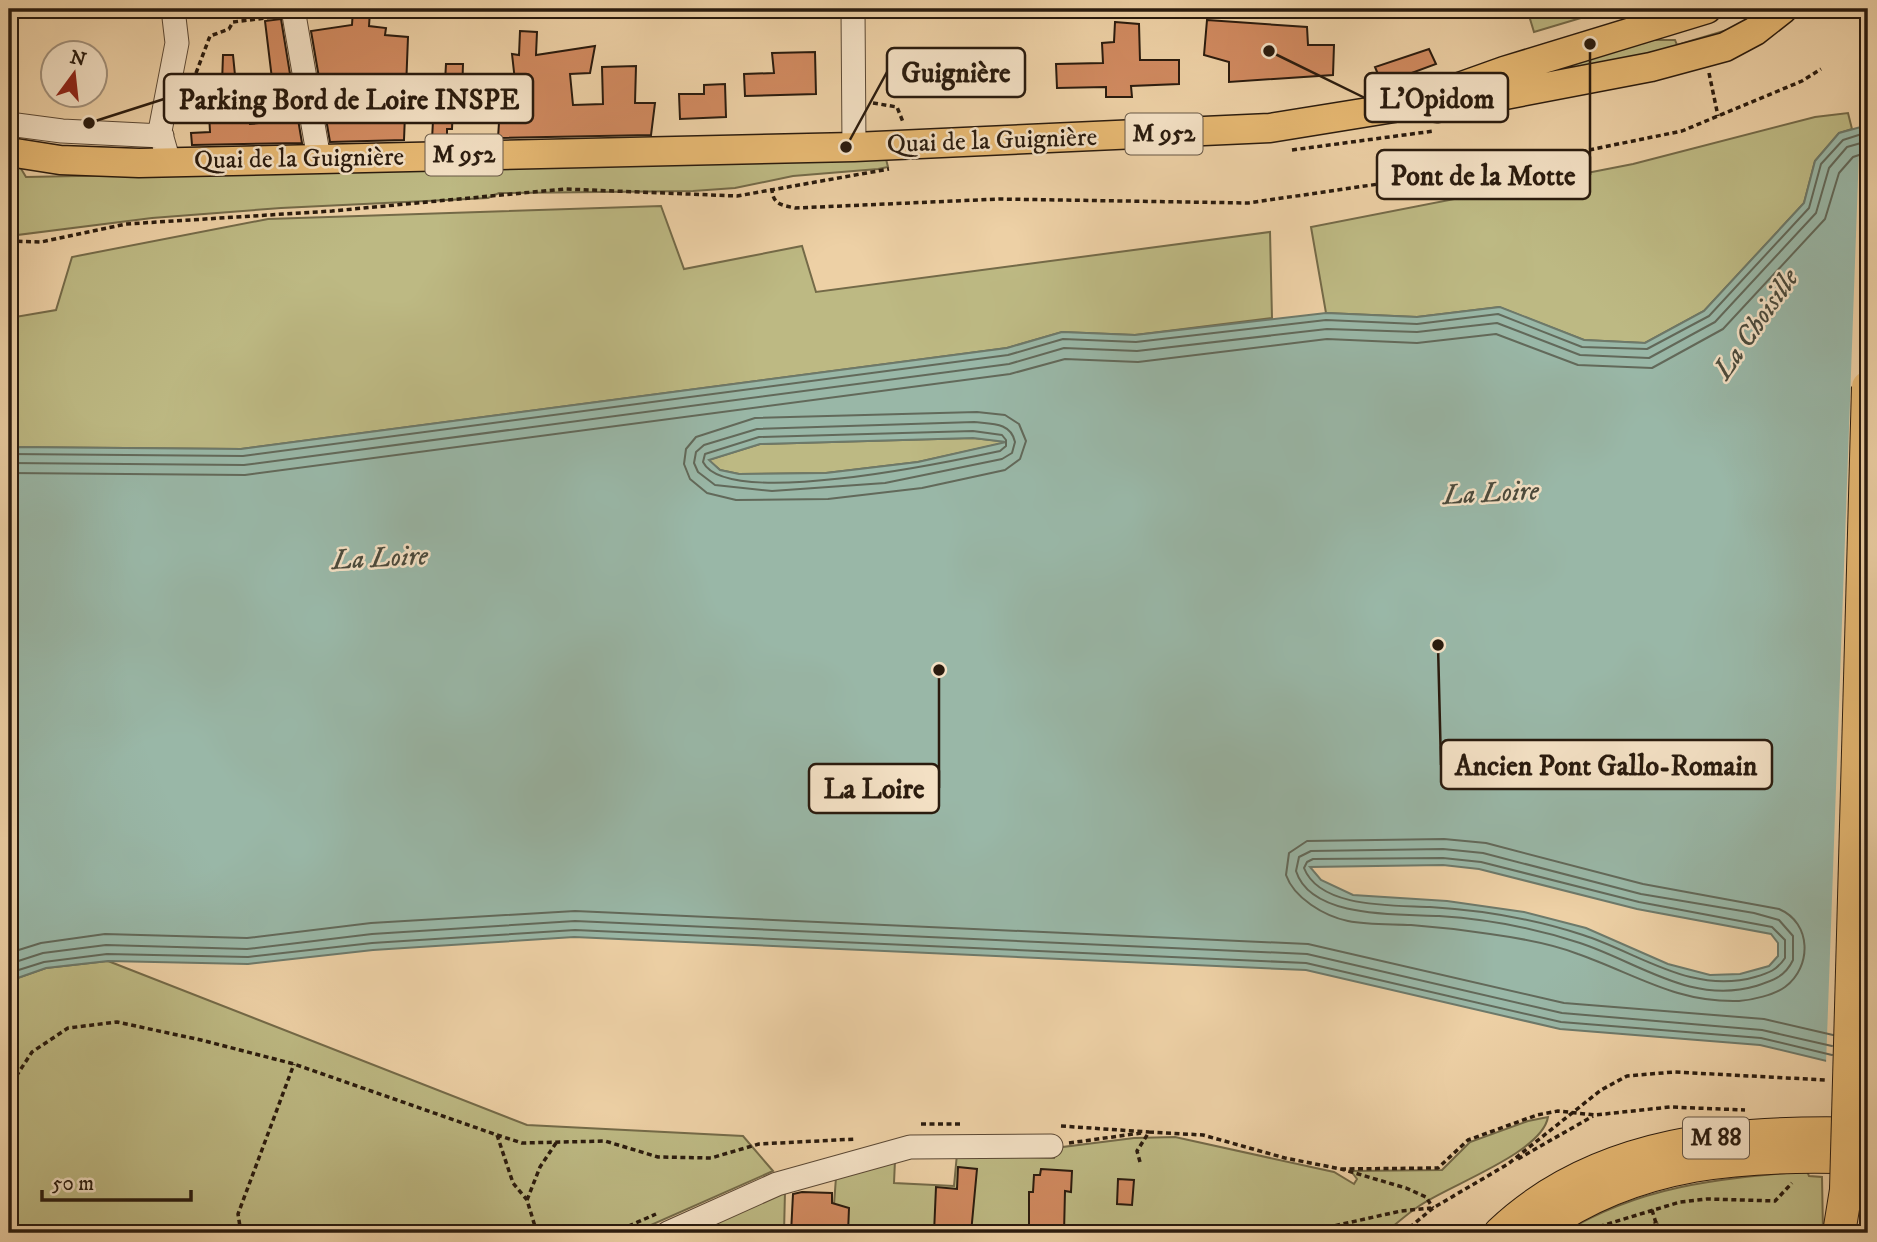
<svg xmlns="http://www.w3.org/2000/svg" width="1877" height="1242" font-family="'IM FELL DW Pica',serif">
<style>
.green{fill:#bdb983;stroke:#746a48;stroke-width:2}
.water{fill:#99b7a7;stroke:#6d796a;stroke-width:2;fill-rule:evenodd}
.pier{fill:#edd0a5}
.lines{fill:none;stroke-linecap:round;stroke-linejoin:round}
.shore{stroke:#62695a;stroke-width:2}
.building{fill:#d18a60;stroke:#2a1b0e;stroke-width:2}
.minor-casing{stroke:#5b4834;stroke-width:25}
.major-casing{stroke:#2a1b0e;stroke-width:31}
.highway-casing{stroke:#2a1b0e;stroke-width:34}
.path{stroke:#2a1b0e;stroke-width:3.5;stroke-dasharray:5 3.5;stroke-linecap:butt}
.minor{stroke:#f3e0c4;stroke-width:23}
.major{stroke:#e6b872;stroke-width:28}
.highway{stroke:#e6b872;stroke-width:32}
.highway-bridge-casing{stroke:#2a1b0e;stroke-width:34;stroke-linecap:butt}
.highway-bridge{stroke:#e6b872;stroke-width:32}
.labels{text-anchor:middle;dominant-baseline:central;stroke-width:5;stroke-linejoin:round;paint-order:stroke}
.shield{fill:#f3e0c4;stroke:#665645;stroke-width:2}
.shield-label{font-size:24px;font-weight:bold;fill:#2a1b0e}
.street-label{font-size:26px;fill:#2a1b0e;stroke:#f3e0c4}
.water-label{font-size:28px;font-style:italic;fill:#4b4a3c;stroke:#f3e0c4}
.leader{fill:none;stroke:#2a1b0e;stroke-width:2.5}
.callout-dot{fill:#2a1b0e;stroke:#f3e0c4;stroke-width:2.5}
.callout{fill:#f3e0c4;stroke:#2a1b0e;stroke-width:2.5}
.callout-label{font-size:28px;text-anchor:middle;font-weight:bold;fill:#2a1b0e}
</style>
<rect width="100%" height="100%" fill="#edd0a5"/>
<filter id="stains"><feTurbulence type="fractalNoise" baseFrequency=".00286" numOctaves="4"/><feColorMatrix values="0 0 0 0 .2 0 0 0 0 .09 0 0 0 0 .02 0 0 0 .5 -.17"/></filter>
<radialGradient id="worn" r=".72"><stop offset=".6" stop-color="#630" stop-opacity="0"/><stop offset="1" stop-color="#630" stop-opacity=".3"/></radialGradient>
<path class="green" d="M 1527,9 L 1611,9 L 1534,32 Z
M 1744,25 L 1718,40 L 1497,84 L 1640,40 L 1675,40 L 1677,45 Z
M 1848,113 L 1852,129 L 1839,133 L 1815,161 L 1804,203 L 1704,311 L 1645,343 L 1584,340 L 1499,307 L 1417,317 L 1326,313 L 1311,227 L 1633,164 L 1815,117 Z
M 886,159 L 888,167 L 878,169 L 793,176 L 735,188 L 693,191 L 499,193 L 488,198 L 281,208 L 152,218 L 9,236 L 9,164 L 20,167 L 26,177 L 77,176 Z
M 661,206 L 684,269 L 802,246 L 816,292 L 1270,232 L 1272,318 L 1135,335 L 1062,332 L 1007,348 L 241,449 L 9,447 L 9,318 L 56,310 L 72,257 L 268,219 Z
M 973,438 L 1009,442 L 918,462 L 826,473 L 739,474 L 720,470 L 708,460 L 760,444 Z
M 108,961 L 527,1125 L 743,1136 L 773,1171 L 633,1233 L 9,1233 L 9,981 L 46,968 Z
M 1548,1117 C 1542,1153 1449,1185 1419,1206 C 1407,1214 1396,1224 1385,1233 L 832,1233 L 836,1177 L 895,1160 L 894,1183 L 954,1186 L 957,1154 L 1054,1158 L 1055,1148 L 1134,1138 L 1175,1137 L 1334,1172 L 1354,1184 L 1357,1179 L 1351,1171 L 1442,1170 L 1470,1142 L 1528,1121 Z
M 1807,1171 L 1809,1176 L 1822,1177 L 1823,1233 L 1661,1233 L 1657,1222 L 1654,1223 L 1657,1233 L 1563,1233 C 1642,1185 1718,1179 1807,1171 Z
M 785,1191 L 784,1233 L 684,1233 Z"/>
<path class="water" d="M 1146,9 L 1173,9 L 1172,18 L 1146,16 Z
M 1868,125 L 1868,1071 L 1760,1045 L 1560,1029 L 1306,970 L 574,937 L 373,950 L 248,964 L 108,961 L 46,968 L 9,981 L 9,447 L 241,449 L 1007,348 L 1062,332 L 1135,335 L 1326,313 L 1417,317 L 1500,307 L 1584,340 L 1645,343 L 1704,311 L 1804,203 L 1815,161 L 1839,133 ZM 973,438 L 1006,442 L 918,462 L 826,473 L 739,474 L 720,470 L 709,460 L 760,444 ZM 1443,865 L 1479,869 L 1637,909 L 1771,934 L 1778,943 L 1778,956 L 1769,966 L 1740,974 L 1710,975 L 1668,964 L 1586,928 L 1524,912 L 1447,901 L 1353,895 L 1321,880 L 1310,867 Z"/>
<path class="pier" d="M 1868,121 L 1868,971 L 1865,1073 L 1826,1064 L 1860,124 Z"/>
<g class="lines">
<path class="shore" d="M 977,412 L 1005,415 L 1019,424 L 1026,441 L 1020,459 L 1005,470 L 922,488 L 828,499 L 736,500 L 707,493 L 690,479 L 684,464 L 686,449 L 696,437 L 755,418 Z
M 974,422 C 991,424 1011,422 1015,442 L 1012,453 L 1002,459 L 885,483 L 772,491 L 715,485 L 698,472 L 694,463 L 696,452 L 704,445 L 757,429 Z
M 973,431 L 1002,435 L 1006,440 L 1006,446 L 1000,451 C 953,461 727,510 703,462 L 705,454 L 759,437 Z
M 9,454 L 243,456 L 1008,355 L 1063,339 L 1136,342 L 1326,320 L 1417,324 L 1498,314 L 1582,347 L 1647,349 L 1709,316 L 1809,208 L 1821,164 L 1843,140 L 1868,132
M 9,463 L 244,465 L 1009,364 L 1064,348 L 1137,351 L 1327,329 L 1417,332 L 1497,323 L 1580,355 L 1649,358 L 1715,322 L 1816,213 L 1829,168 L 1847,147 L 1868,141
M 9,473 L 245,475 L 1010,374 L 1065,359 L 1138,362 L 1327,339 L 1417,343 L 1496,334 L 1578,365 L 1652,368 L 1723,329 L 1825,219 L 1839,173 L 1853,157 L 1868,152
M 1444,839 L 1486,843 L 1643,884 L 1779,909 C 1812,923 1812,967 1785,987 C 1774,995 1752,1000 1739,1001 C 1676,1003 1635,974 1578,954 C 1550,943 1519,938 1490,934 C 1464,930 1438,927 1411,925 C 1390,924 1368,925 1348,921 C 1324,916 1294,898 1286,875 L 1289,853 L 1307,841 Z
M 1443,849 L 1483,853 L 1641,894 L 1754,913 L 1779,920 L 1793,936 L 1793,960 C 1785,977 1772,981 1756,986 C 1691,1005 1638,962 1580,943 C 1535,928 1485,919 1439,916 C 1399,914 1311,919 1296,871 L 1299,857 L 1311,851 Z
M 1443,858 L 1481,862 L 1639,902 L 1772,927 L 1785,940 L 1785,958 C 1777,970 1769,973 1755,977 C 1692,995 1639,953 1583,935 C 1534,919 1481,910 1430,907 C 1395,905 1320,909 1304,868 L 1307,862 L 1313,859 Z
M 9,953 L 41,943 L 105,934 L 247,938 L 371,923 L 575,911 L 1308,944 L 1564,1003 L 1764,1019 L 1833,1035
M 9,964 L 43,953 L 106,945 L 247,949 L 372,934 L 575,921 L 1307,954 L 1562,1013 L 1762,1030 L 1832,1046
M 9,973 L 44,962 L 107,954 L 248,957 L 372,943 L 575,930 L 1306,963 L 1561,1022 L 1761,1038 L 1832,1055"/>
</g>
<path class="building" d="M 353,9 L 370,11 L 369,26 L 386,28 L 385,35 L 408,37 L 404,140 L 330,142 L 311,31 L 352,25 Z
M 281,19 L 292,86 L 273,87 L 265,21 Z
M 1207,20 L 1307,27 L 1308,45 L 1334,45 L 1333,75 L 1229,82 L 1229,62 L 1204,55 Z
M 1115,22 L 1139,24 L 1140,60 L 1179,60 L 1179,84 L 1131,86 L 1132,97 L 1106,97 L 1106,87 L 1057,88 L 1056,64 L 1103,63 L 1102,43 L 1114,42 Z
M 520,31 L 537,32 L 536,55 L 595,46 L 590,73 L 570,74 L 573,105 L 603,104 L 602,67 L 636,66 L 635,103 L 655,103 L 651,135 L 498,138 L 500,107 L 518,108 L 512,54 L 519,55 Z
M 1429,49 L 1436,64 L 1382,84 L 1375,67 Z
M 815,52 L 816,94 L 745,96 L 744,74 L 774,73 L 772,53 Z
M 223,55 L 233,55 L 236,85 L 247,83 L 250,124 L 298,119 L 302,143 L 192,145 L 191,133 L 210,132 L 209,113 L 221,112 Z
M 446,64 L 463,64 L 462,95 L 459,96 L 458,106 L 453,106 L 452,129 L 447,129 L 447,139 L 432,140 L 435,82 L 445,82 Z
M 725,84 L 726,117 L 680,119 L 679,94 L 704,94 L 704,85 Z
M 958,1167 L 977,1169 L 971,1233 L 934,1233 L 936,1187 L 957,1189 Z
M 1041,1169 L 1072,1171 L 1071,1192 L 1065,1191 L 1064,1233 L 1029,1233 L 1029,1192 L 1033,1192 L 1034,1175 L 1040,1175 Z
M 1118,1179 L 1134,1180 L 1132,1205 L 1117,1204 Z
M 802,1192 L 832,1193 L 832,1203 L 849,1208 L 848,1233 L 791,1233 L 793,1194 Z"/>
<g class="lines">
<defs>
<path id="minor" d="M 293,9 L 319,159
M 853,9 L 854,147
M 9,124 L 62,131 L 162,136
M 169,162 L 160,131 L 177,43 L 173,9
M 668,1233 L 777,1184 L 910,1147 L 1051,1146"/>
<path id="major" d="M 1437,108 L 1651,67 L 1725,47 L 1755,31 L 1783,9
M 9,152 L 60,160 L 139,163 L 854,147 L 1270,128 L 1406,106 L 1504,71 L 1707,9"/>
<path id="highway" d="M 1500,1233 C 1599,1139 1739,1130 1868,1134
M 1535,1233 C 1633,1159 1750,1153 1868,1158
M 1839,1233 L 1846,1190"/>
</defs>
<use href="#minor" class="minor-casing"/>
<use href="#major" class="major-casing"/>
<use href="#highway" class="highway-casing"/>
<path class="path" d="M 1709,73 L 1718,116
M 193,81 L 210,36 L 229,29 L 233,22 L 274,17
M 873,103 L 897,107 L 903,122
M 1292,150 L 1434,131
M 772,188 C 772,204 781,205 795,208 L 999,199 L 1248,203 L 1530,162 L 1682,131 L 1802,81 L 1821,69
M 9,241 L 41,242 L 126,224 L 332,211 L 565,189 L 737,196 L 889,169
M 9,1080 L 15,1078 L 32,1052 L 68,1028 L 117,1022 L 201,1040 L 294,1064 L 497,1135 L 513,1183 L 527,1200 L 537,1233
M 921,1124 L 962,1124
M 1061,1126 L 1149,1132
M 1149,1132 L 1203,1135 L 1285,1158 L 1341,1169 L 1406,1188 L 1426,1197 L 1433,1208
M 497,1135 L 522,1143 L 605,1141 L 658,1157 L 711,1158 L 759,1144 L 856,1139
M 1069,1143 L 1141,1133
M 1518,1159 L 1593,1116
M 1140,1162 L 1137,1151 L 1149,1132
M 1341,1169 L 1438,1168 L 1468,1140 L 1537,1115 L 1558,1111 L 1595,1115 L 1670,1107 L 1745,1110
M 527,1200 L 540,1167 L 556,1143
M 1652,1210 L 1659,1233
M 1591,1229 L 1680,1202 L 1707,1199 L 1775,1201 L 1792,1183
M 241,1233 L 238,1214 L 294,1064
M 613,1233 L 656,1214
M 1302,1233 L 1401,1211 L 1431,1208
M 1403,1233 L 1433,1208 L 1508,1164 L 1601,1090 L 1627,1076 L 1674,1072 L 1826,1080"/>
<use href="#minor" class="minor"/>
<use href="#major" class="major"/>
<use href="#highway" class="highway"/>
<defs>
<path id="highway-bridge" d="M 1846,1190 L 1868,387"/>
</defs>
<use href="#highway-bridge" class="highway-bridge-casing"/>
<use href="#highway-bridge" class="highway-bridge"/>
</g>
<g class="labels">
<g class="shield">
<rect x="1125.5" y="113.5" width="77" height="41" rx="5"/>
<rect x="425.5" y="134.5" width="77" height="41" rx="5"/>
<rect x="1683" y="1117.5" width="66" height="41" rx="5"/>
</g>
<g class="shield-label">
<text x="1164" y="134">M 952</text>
<text x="464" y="155">M 952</text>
<text x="1716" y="1138">M 88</text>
</g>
<g class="street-label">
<text transform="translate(992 141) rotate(-2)">Quai de la Guignière</text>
<text transform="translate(299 159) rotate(-1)">Quai de la Guignière</text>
</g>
<g class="water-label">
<text transform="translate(1756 324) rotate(-55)">La Choisille</text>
<text transform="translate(1491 493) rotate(-3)">La Loire</text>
<text transform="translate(380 558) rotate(-3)">La Loire</text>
</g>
</g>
<path class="leader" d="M846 147L887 72M1269 51L1365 98M89 123L164 99M1590 44L1590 175M1438 645L1441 765M939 670L939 788"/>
<g class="callout-dot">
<circle cx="846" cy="147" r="7"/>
<circle cx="1269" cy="51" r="7"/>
<circle cx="89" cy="123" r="7"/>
<circle cx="1590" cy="44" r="7"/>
<circle cx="1438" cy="645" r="7"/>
<circle cx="939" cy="670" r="7"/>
</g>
<g class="callout">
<rect x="887" y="48" width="138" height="49" rx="7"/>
<rect x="1365" y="73" width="143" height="49" rx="7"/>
<rect x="164" y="74" width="369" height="49" rx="7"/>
<rect x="1377" y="150" width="213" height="49" rx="7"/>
<rect x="1441" y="740" width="331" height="49" rx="7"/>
<rect x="809" y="764" width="130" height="49" rx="7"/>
</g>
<g class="callout-label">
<text x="956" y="82">Guignière</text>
<text x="1437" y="108">L'Opidom</text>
<text x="349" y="109">Parking Bord de Loire INSPE</text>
<text x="1483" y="185">Pont de la Motte</text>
<text x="1606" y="775">Ancien Pont Gallo-Romain</text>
<text x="874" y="798">La Loire</text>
</g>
<rect width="1877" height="1242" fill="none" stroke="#edd0a5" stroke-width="35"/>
<rect x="10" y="10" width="1856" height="1221" fill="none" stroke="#2a1b0e" stroke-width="3.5"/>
<rect x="18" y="18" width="1842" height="1207" fill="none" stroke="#2a1b0e" stroke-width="2"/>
<g transform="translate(74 74) rotate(15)"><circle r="33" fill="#f3e0c4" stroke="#a3917b" stroke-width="2"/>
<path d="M0-5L12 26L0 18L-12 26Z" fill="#8f2418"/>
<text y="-10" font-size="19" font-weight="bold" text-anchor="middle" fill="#2a1b0e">N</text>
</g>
<path d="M42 1190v10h149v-10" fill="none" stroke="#2a1b0e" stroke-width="3.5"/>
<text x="52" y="1190" font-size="21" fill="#2a1b0e" stroke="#f3e0c4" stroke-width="5" paint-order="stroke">50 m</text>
<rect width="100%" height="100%" filter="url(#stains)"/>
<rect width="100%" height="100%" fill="url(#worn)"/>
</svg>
